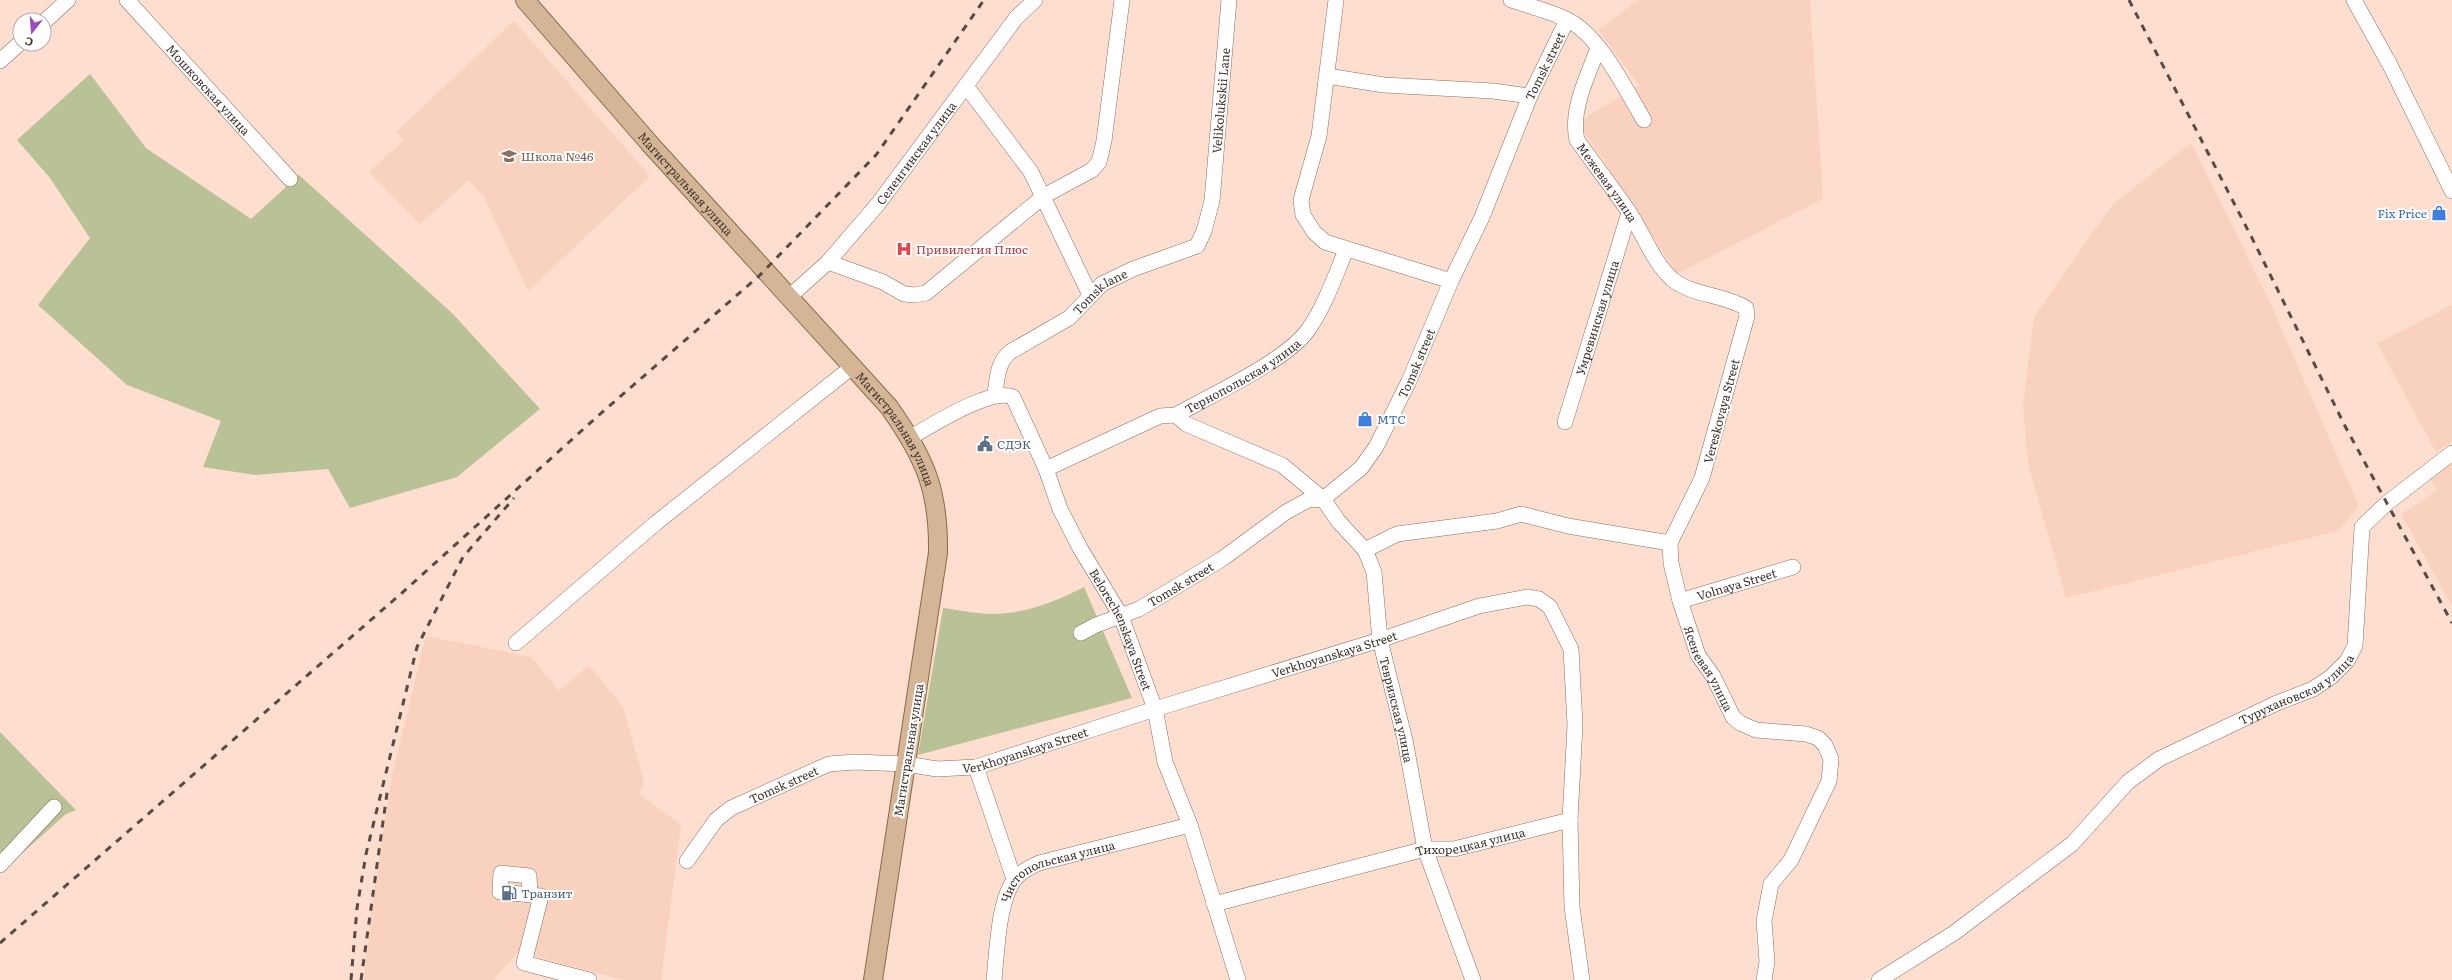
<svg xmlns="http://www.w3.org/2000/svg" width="2452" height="980" font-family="Literata,serif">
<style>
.built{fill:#f8d2bf}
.green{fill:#b9c196}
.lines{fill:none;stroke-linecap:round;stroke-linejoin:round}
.minor-casing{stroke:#8b6f62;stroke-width:16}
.major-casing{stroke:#8d6945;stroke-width:20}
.minor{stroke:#fff;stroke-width:15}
.major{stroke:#d4b697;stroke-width:18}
.rail{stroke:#594a43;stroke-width:3;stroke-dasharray:7 7;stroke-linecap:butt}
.labels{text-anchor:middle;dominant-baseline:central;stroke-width:4;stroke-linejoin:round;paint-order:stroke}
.street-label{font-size:12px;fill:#40332d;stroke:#fff}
.education-label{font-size:12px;fill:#785e54;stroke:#fff;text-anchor:start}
.shop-label{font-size:12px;fill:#366cbe;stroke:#fff;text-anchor:end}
.health-label{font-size:12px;fill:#be3a42;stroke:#fff;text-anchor:start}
.service-label{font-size:12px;fill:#4e5e75;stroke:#fff;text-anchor:start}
</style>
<rect width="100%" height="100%" fill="#fedecf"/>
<path class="built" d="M 1638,0 L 1810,0 L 1823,199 L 1677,274 L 1578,122 L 1639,85 L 1598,30 Z
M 514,21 L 650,176 L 528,291 L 484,197 L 469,180 L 420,224 L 369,172 L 404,140 L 396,132 Z
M 2191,143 L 2269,300 L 2359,506 L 2338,531 L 2066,598 L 2028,464 L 2023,404 L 2034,317 L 2112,205 Z
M 2452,305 L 2452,441 L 2436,452 L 2377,343 Z
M 2452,462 L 2452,606 L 2401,514 L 2437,491 L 2429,477 Z
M 426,636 L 531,657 L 559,691 L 589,665 L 623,707 L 644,781 L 640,794 L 681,825 L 661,980 L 623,980 L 518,952 L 493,980 L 364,980 L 371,912 L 392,775 Z"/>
<path class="green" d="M 90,74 L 146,148 L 251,219 L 299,175 L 453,314 L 540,409 L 457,477 L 350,508 L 328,469 L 255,475 L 203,467 L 221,421 L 127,385 L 38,305 L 90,238 L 50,178 L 17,140 Z
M 1084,587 L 1132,698 L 918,755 L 943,608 C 959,610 977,614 993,614 C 1024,614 1057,601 1084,587 Z
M 0,732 L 76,810 L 66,814 L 0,873 Z"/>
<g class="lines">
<defs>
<g id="minor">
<path id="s1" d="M 127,0 L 290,179"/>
<path d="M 1336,0 L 1319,136 L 1301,200 L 1303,215 L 1314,232 L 1325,242 L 1451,281"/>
<path d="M 1511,0 C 1529,6 1549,11 1566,19 C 1600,35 1625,89 1644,120"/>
<path d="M 2354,0 L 2390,65 L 2452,191"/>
<path d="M 44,22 L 68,0"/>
<path id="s2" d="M 1598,48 C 1588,76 1570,109 1577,140 C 1594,164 1612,187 1629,212 C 1643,233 1653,262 1672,279 C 1692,296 1724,294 1746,308 L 1747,316 L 1702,478 L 1670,543 L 1671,563 L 1680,601 L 1698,655 L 1713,676 L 1733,717 L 1740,723 L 1756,730 L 1806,734 L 1818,738 L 1825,745 L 1831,759 L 1829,781 L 1791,860 L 1771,884 L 1764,921 L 1767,962 L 1764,980"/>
<path d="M 0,61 L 20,43"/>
<path d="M 1327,76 L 1384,85 L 1493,91 L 1530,96"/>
<path d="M 966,86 L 1031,172 L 1090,295"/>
<path d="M 828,262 L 883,282 L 904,294 L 915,295 L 926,293 L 1044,196 L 1092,170 L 1099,162 L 1104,141 L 1122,0"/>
<path id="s3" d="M 788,298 L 828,262 L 878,204 L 1016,18 L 1035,0"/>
<path id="s4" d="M 995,395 C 997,379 997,363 1010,352 L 1069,318 L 1102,284 L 1133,269 L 1197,246 L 1204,231 L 1212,201 L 1229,0"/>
<path id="s5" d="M 1176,415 L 1186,424 L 1282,465 L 1323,499 L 1339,522 L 1365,550 L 1374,572 L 1380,640 L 1405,740 L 1425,849 L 1473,980"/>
<path id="s6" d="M 1565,422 L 1629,213"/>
<path id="s7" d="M 911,437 C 931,426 991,387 1013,397 L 1046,469 L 1060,509 L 1080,548 L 1121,616 L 1155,709 L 1165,762 L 1190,825 L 1238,980"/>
<path id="s8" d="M 1046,469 L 1160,416 L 1176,415 C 1211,395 1286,361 1308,330 C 1325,306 1335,276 1346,250"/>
<path d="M 1365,550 L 1397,534 L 1497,521 L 1521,514 L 1568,526 L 1670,543"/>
<path id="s9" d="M 1680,601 L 1793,567"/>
<path id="s10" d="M 1081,633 L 1096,625 L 1139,609 L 1222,559 L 1286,512 L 1308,500 L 1323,499 L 1361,468 L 1376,447 L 1409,381 L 1451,281 L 1482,217 L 1530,96 L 1567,20"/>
<path d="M 516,643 L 656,523 L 852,367"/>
<path d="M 976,767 L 1014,879"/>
<path id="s11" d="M 687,861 L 716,820 L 731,808 L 829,764 L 855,762 L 906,764 L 937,769 L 976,767 L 1155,709 L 1380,640 L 1479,606 L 1527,597 L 1539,599 L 1550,607 L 1571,649 L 1575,725 L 1570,820"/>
<path d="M 0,865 L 54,807"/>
<path d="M 530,895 L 529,876 L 501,873 L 500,892 L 541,896 L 524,963 L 589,980"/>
<path id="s12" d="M 1214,904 L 1425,849 L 1454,849 L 1570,820 L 1572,907 L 1582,980"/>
<path id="s13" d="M 994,980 C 997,952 998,903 1014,880 C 1020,872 1030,867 1039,863 L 1190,825"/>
<path id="s14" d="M 1879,980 L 1954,933 L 2072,844 L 2128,782 L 2159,759 L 2277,703 L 2313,689 L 2331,677 L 2347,661 L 2355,646 L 2362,527 L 2387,503 L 2452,453"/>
</g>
<g id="major">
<path id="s15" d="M 525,0 L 650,144 L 889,407 C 925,458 939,490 938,553 L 873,980"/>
</g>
</defs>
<use href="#minor" class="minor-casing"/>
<use href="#major" class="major-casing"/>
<use href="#minor" class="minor"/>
<use href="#major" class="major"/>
<path class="rail" d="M 2129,0 L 2252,238 L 2345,426 L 2452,623
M 0,943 L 403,592 L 599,415 L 759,276 L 876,155 L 984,0
M 351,980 L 357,908 L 366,854 L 417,647 L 463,557 L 514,498
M 361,980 L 388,786"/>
</g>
<defs>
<symbol id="school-bare" viewBox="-9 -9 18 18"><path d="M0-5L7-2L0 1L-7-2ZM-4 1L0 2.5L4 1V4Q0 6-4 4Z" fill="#8d6e63" stroke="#fff" stroke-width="2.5" paint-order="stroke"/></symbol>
<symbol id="shop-bare" viewBox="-9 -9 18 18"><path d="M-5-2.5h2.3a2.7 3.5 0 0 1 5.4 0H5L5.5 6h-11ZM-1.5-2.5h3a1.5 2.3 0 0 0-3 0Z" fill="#3f7fe0" stroke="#fff" stroke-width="2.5" paint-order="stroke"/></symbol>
<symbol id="hospital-bare" viewBox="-9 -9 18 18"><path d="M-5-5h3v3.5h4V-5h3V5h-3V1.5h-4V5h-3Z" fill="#e0444e" stroke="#fff" stroke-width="2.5" paint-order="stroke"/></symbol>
<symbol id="civic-bare" viewBox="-9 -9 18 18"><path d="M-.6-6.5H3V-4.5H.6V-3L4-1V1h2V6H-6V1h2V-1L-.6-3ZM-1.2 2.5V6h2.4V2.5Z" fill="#5c6f8a" stroke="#fff" stroke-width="2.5" paint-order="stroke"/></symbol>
<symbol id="fuel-bare" viewBox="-9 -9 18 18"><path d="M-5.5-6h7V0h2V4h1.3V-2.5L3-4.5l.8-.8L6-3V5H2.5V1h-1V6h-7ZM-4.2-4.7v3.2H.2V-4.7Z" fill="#5c6f8a" stroke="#fff" stroke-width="2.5" paint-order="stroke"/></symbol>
</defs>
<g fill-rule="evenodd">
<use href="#school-bare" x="498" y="145" width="22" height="22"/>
<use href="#shop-bare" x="2428" y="202" width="22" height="22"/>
<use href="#hospital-bare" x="893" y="238" width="22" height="22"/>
<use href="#shop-bare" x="1354" y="408" width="22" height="22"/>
<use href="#civic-bare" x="974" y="433" width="22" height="22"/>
<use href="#fuel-bare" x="498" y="882" width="22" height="22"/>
</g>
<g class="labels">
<g class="street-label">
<text stroke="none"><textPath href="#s10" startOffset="771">Tomsk street</textPath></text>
<text stroke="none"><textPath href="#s1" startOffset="121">Мошковская улица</textPath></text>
<text stroke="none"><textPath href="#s4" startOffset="413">Velikolukskii Lane</textPath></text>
<text stroke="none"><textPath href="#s3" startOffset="194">Селенгинская улица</textPath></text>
<text stroke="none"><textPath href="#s2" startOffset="148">Межевая улица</textPath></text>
<text stroke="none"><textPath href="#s15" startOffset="244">Магистральная улица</textPath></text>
<text stroke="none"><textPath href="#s4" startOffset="156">Tomsk lane</textPath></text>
<text stroke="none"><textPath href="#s6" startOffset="109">Умревинская улица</textPath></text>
<text stroke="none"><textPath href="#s10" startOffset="447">Tomsk street</textPath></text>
<text stroke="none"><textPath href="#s8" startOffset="219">Тернопольская улица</textPath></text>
<text transform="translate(1721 411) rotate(-75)">Vereskovaya Street</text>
<text stroke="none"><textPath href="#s15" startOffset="568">Магистральная улица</textPath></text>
<text stroke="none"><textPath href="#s10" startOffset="111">Tomsk street</textPath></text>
<text stroke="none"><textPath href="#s9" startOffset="59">Volnaya Street</textPath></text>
<text stroke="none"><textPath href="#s7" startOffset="369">Belorechenskaya Street</textPath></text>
<text stroke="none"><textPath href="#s11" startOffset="700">Verkhoyanskaya Street</textPath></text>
<text stroke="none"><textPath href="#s2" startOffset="726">Ясеневая улица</textPath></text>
<text stroke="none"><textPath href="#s14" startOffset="513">Турухановская улица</textPath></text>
<text stroke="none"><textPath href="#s5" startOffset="401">Тевризская улица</textPath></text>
<text stroke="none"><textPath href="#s11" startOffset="376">Verkhoyanskaya Street</textPath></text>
<text transform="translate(908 750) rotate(-81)">Магистральная улица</text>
<text stroke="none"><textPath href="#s11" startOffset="127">Tomsk street</textPath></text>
<text stroke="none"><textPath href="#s12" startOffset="264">Тихорецкая улица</textPath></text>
<text stroke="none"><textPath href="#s13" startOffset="145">Чистопольская улица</textPath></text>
</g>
<g class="education-label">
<text x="521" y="156">Школа №46</text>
</g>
<g class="shop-label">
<text x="2427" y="213">Fix Price</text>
<text x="1377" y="419" text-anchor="start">МТС</text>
</g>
<g class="health-label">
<text x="916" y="249">Привилегия Плюс</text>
</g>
<g class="service-label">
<text x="997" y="444">СДЭК</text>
<text x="521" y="893">Транзит</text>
</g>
</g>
<g transform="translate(32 32) rotate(197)"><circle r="19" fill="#ffffff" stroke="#b3adab"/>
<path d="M0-3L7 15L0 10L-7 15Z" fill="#9c4cbc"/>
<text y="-6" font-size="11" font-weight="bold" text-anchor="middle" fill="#40332d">С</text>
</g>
</svg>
